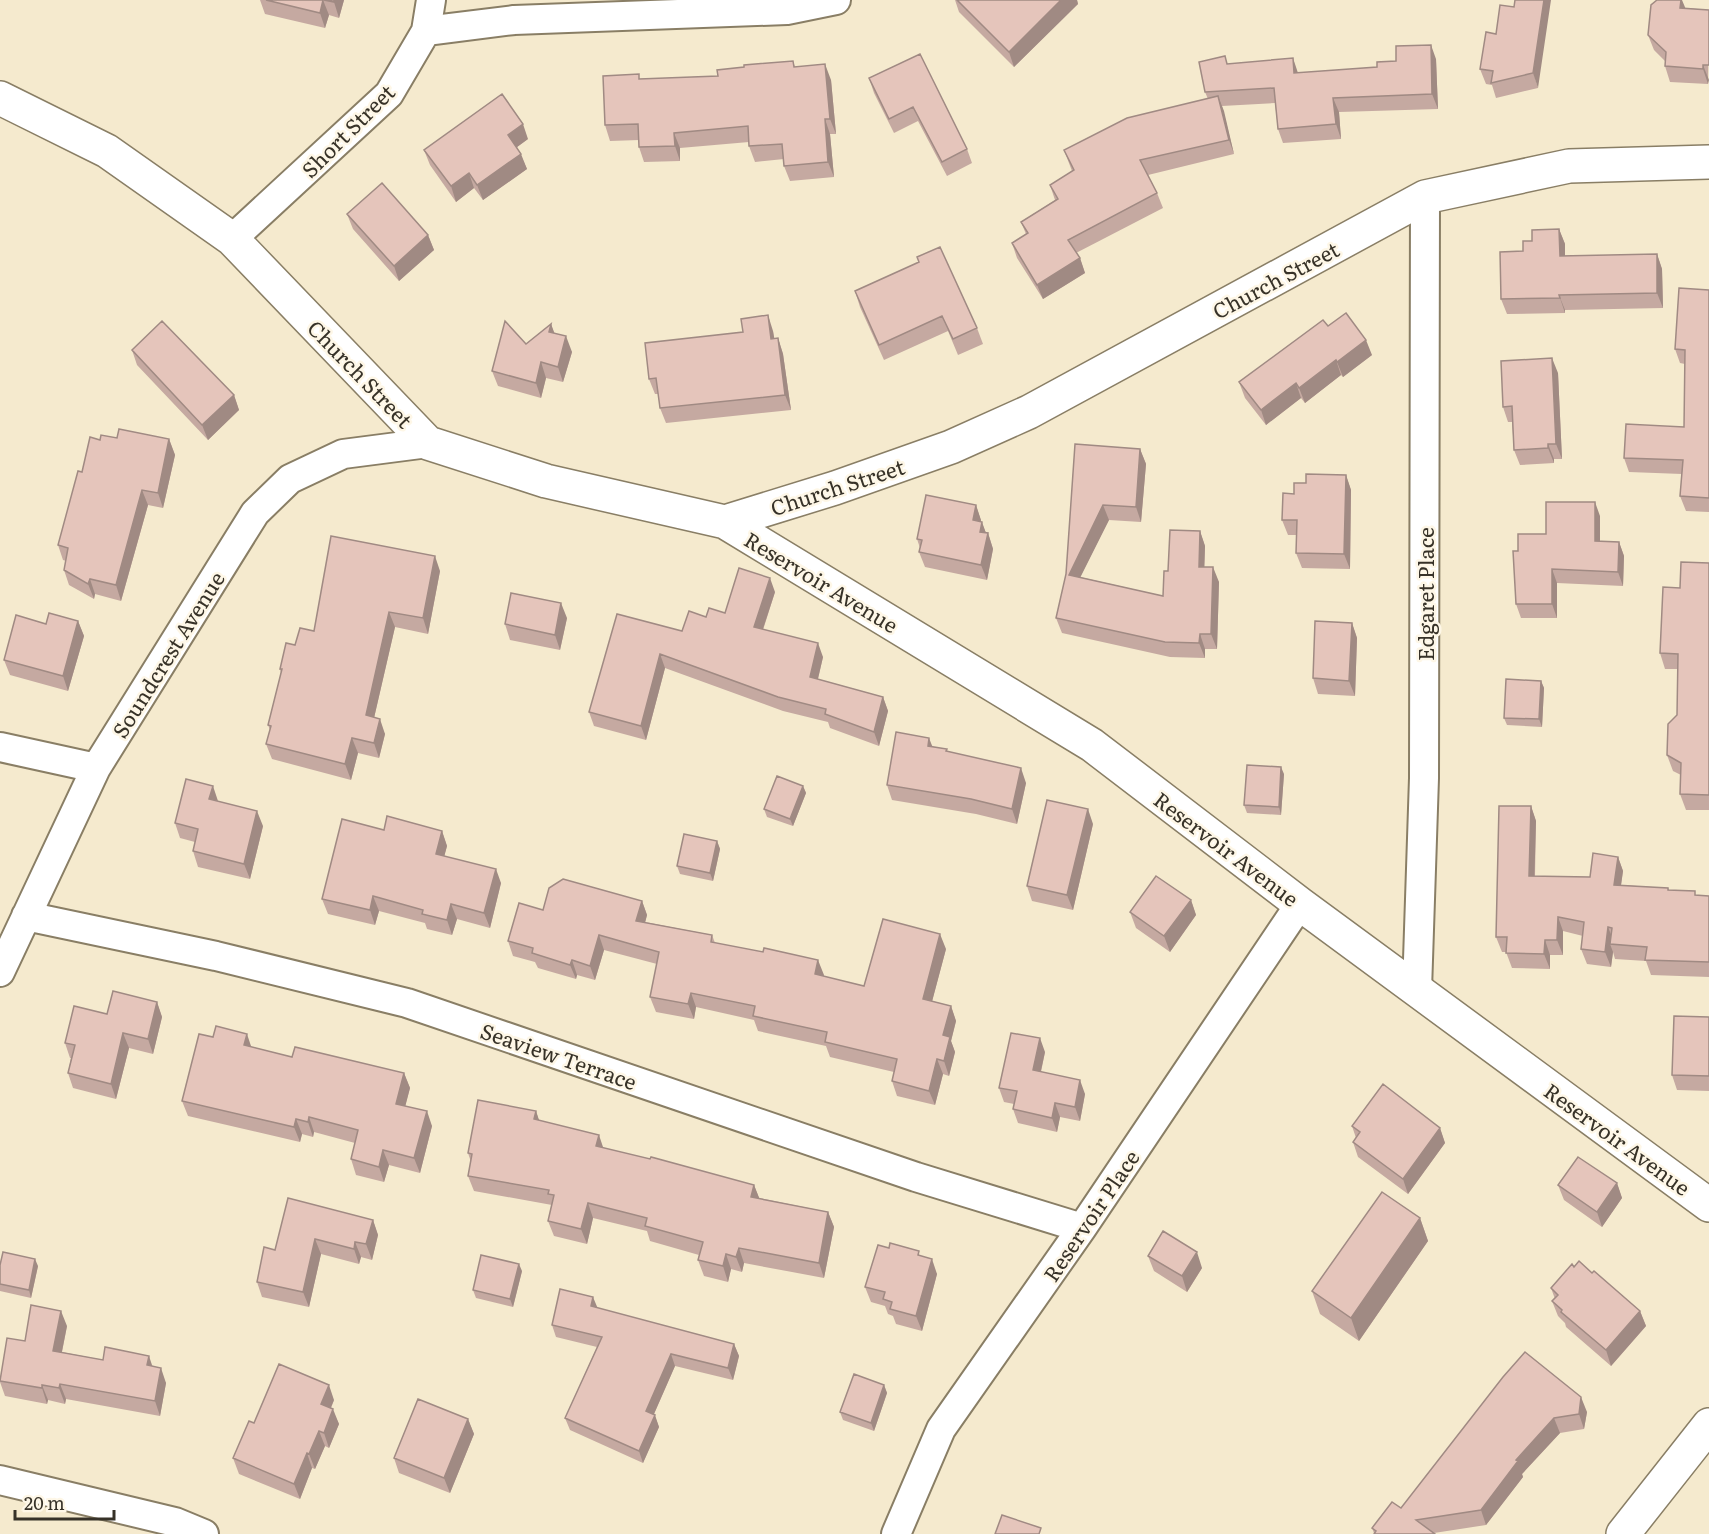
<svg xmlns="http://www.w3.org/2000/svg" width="1709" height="1534" font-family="Literata,serif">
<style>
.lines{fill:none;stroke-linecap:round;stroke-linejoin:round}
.street-casing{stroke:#897e65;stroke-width:32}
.secondary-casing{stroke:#897e65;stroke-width:36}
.street{stroke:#fff;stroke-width:28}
.secondary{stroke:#fff;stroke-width:33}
.wall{fill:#c5a9a1}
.shaded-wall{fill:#a08a83}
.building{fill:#e5c5bb;stroke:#a08a83;stroke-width:1.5}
.labels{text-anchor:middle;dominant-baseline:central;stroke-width:5;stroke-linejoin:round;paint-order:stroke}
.street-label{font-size:21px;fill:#373228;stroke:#fef7e7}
</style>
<rect width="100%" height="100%" fill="#f5eace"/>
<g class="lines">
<defs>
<path id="street" d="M 426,31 L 514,20 L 787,10 L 836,0
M 232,239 L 389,94 L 426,31 L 431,0
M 0,747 L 96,768
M 26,916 L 216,956 L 407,1003 L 916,1177 L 1082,1228
M 0,972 L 96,768 L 255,513 L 290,479 L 343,454 L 428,443
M 1417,990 L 1424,778 L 1425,197
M 0,1480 L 175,1522 L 204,1534
M 896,1534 L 941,1429 L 1082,1228 L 1300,904"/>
<path id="secondary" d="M 0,98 L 107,151 L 232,239 L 428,443 L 546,481 L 725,522 L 835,488 L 951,447 L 1029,412 L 1425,197 L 1569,166 L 1709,162
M 725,522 L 1092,745 L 1300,904 L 1709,1205
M 1623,1534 L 1709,1425"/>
</defs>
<use href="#street" class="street-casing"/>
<use href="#secondary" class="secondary-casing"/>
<use href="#street" class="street"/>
<use href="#secondary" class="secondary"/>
</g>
<path class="wall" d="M 260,0 L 344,0 L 339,18 L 329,15 L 325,28 L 265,14 Z
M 955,0 L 1077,0 L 1078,4 L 1014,67 L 959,12 Z
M 1514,7 L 1538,88 L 1496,98 L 1492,85 L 1486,84 L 1480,69 L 1496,34 Z
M 1686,8 L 1709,10 L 1708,84 L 1670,82 L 1665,66 L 1665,61 L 1654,50 L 1648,35 Z
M 920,54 L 967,149 L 972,163 L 947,176 L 918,121 L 894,133 L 874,93 L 869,78 Z
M 1436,59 L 1438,109 L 1339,112 L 1341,139 L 1283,143 L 1278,129 L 1275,103 L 1222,106 L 1234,154 L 1148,175 L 1157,193 L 1163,208 L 1076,253 L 1080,258 L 1085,273 L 1043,299 L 1017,258 L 1012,243 L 1026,234 L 1021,222 L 1055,200 L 1050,185 L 1072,171 L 1064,150 L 1208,99 L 1205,92 L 1228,64 L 1298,73 L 1377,67 Z
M 793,61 L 795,67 L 831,80 L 836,134 L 830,134 L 834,177 L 790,181 L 784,166 L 784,159 L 755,162 L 749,146 L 749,142 L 680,148 L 680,161 L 644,162 L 639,147 L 639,140 L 610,141 L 605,125 L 640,79 L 718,76 L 744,67 Z
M 528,139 L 517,147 L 527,169 L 483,200 L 474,188 L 456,202 L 430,165 L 424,150 Z
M 347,214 L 428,235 L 434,250 L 399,281 L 353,229 Z
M 1559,229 L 1565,244 L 1565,256 L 1657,254 L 1662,269 L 1663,308 L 1565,310 L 1565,313 L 1507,314 L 1501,299 L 1523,251 L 1532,241 Z
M 919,262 L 977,328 L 983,344 L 958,355 L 948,331 L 884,360 L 860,307 L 855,291 Z
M 1709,290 L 1709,512 L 1686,511 L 1680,496 L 1682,474 L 1629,472 L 1624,458 L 1684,427 L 1685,364 L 1680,363 L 1675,349 Z
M 551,324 L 554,333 L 572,352 L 563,382 L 546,378 L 541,398 L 498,386 L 492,371 Z
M 1328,326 L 1372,355 L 1343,377 L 1341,375 L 1305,403 L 1301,398 L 1266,425 L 1245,398 L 1239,382 Z
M 773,331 L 774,339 L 778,338 L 783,354 L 791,410 L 666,423 L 660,408 L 658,394 L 655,394 L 649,379 Z
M 132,350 L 234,395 L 239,410 L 208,440 L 137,365 Z
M 1558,373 L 1562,459 L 1554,459 L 1554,463 L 1520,465 L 1514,450 L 1512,422 L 1508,422 L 1503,407 Z
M 117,438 L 169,439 L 175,455 L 163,508 L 148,505 L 121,601 L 95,594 L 94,599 L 69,585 L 64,570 L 66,561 L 63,560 L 58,545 L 82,472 Z
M 1075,444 L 1140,449 L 1146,464 L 1141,522 L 1109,520 L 1080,577 L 1163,596 L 1168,571 L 1200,531 L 1205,546 L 1204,567 L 1219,582 L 1217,649 L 1205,649 L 1205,658 L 1170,657 L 1062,633 L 1056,618 L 1066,574 Z
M 1346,475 L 1351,490 L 1350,569 L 1302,568 L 1296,553 L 1296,535 L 1288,535 L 1282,520 L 1294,494 L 1306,483 Z
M 976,505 L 981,521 L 986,533 L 988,533 L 993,549 L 987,580 L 925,567 L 919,552 L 920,548 L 917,539 Z
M 1600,516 L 1600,541 L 1619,542 L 1624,556 L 1623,586 L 1557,583 L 1557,618 L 1521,618 L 1516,604 L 1518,551 L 1546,534 Z
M 1709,563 L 1709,810 L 1686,810 L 1680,794 L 1681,775 L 1673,771 L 1667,755 L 1677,715 L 1678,669 L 1665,669 L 1660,653 Z
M 440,571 L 428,634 L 395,627 L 374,718 L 385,734 L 379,758 L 358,753 L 351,780 L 272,759 L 266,744 L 270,730 L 268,725 L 281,673 L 280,669 L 295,645 L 314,631 Z
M 775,592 L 763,630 L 823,657 L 818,679 L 883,697 L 888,711 L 879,746 L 830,728 L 828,722 L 783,711 L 665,668 L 646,740 L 594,726 L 589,712 L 682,631 L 706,617 L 725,613 Z
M 567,618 L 560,650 L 510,640 L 505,624 Z
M 78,621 L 84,636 L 68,691 L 10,675 L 4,660 L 46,624 Z
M 1352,623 L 1357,638 L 1355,696 L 1318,694 L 1313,678 Z
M 1541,681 L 1544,688 L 1542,727 L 1507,725 L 1504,718 Z
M 932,747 L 948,751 L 1026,783 L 1017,824 L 976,814 L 892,800 L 887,785 Z
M 1284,774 L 1281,815 L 1247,813 L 1244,805 Z
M 803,786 L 806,793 L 793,826 L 767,817 L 764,809 Z
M 1531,806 L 1536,821 L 1535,876 L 1590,877 L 1618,857 L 1623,871 L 1621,885 L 1668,888 L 1669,890 L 1696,895 L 1709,896 L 1709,977 L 1651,975 L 1646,961 L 1615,959 L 1613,952 L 1611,967 L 1587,964 L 1581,949 L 1583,936 L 1563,931 L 1563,955 L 1550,955 L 1550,969 L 1512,968 L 1506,952 L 1502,952 L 1496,937 Z
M 175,823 L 263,826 L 250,879 L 198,867 L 193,851 L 195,842 L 180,838 Z
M 1093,824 L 1073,910 L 1032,901 L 1027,886 Z
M 384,830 L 442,831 L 447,846 L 444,856 L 501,883 L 490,928 L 457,919 L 452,935 L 427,929 L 425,923 L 379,911 L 375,925 L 328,914 L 322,899 Z
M 717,841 L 720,849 L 713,881 L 680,874 L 677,866 Z
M 1191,900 L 1196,915 L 1170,952 L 1136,928 L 1130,912 Z
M 642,901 L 647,915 L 645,922 L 712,935 L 715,943 L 823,976 L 864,986 L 946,949 L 932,1001 L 951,1006 L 956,1021 L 951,1041 L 955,1052 L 949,1076 L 943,1074 L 935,1105 L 897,1096 L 892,1081 L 894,1072 L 830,1057 L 826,1046 L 758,1031 L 754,1020 L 696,1007 L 694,1019 L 656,1012 L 650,997 L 657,964 L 604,950 L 595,980 L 577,975 L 576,979 L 538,968 L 535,962 L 513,956 L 508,941 L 543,910 Z
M 157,1002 L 162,1017 L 153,1054 L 129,1048 L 116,1099 L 73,1088 L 68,1073 L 71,1058 L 70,1058 L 65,1043 L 107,1014 Z
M 1709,1017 L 1709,1091 L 1677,1090 L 1672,1075 Z
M 252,1047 L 292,1057 L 404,1073 L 410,1088 L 405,1106 L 432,1126 L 420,1173 L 389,1165 L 384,1182 L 356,1175 L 351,1159 L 355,1143 L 314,1132 L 313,1137 L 302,1134 L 300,1142 L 188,1116 L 182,1101 Z
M 1045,1052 L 1041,1072 L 1085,1094 L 1080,1121 L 1060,1117 L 1057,1132 L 1018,1123 L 1013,1109 L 1014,1104 L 1004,1102 L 999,1088 Z
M 536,1111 L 539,1121 L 603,1148 L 754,1185 L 759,1198 L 828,1212 L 834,1227 L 824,1278 L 744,1263 L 742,1272 L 731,1269 L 728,1282 L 704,1276 L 698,1260 L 699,1255 L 650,1241 L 647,1231 L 593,1218 L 587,1244 L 554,1236 L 548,1221 L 552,1205 L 474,1191 L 468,1176 L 471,1162 L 468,1153 Z
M 1352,1126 L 1440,1128 L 1445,1143 L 1408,1194 L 1358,1157 L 1353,1142 L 1356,1138 Z
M 1617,1183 L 1622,1198 L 1602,1227 L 1564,1200 L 1558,1185 Z
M 1420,1218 L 1428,1241 L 1359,1341 L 1320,1314 L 1312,1291 Z
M 373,1220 L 378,1235 L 372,1260 L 361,1257 L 359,1264 L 321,1254 L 309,1307 L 262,1297 L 257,1282 L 275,1250 Z
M 921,1256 L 937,1274 L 922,1331 L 896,1324 L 893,1316 L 888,1314 L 885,1306 L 871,1302 L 865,1287 Z
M 1148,1256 L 1202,1268 L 1187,1292 L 1154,1271 Z
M 0,1265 L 38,1266 L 31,1298 L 0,1291 Z
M 1574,1267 L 1592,1273 L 1640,1311 L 1646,1326 L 1611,1366 L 1566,1327 L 1565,1323 L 1558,1316 L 1552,1301 L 1555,1299 L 1551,1288 Z
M 522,1271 L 513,1307 L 476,1298 L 473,1290 Z
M 597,1308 L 734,1344 L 739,1356 L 733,1380 L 675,1366 L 654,1414 L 659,1427 L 643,1463 L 570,1430 L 565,1418 L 597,1347 L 556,1337 L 552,1325 Z
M 67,1326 L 62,1352 L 103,1360 L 153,1366 L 166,1383 L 160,1416 L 66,1399 L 65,1404 L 48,1400 L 47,1404 L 5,1396 L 0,1382 L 0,1378 L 25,1341 Z
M 1503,1377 L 1587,1412 L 1584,1429 L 1560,1433 L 1522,1474 L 1523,1477 L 1486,1525 L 1434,1533 L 1374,1533 L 1372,1528 L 1401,1508 Z
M 884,1385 L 887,1393 L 874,1431 L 843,1420 L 840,1412 Z
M 334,1400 L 331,1408 L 339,1424 L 329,1448 L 325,1446 L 315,1469 L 312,1468 L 300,1499 L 239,1474 L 233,1458 Z
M 468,1419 L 474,1434 L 450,1493 L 399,1473 L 394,1458 Z"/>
<path class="shaded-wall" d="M 323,0 L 329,15 L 325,28 L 320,13 Z
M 334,0 L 344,0 L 339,18 L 334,2 Z
M 1061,0 L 1077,0 L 1078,4 L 1014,67 L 1009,52 Z
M 1544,0 L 1551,0 L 1538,88 L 1533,73 Z
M 1681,0 L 1682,0 L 1687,12 L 1680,8 Z
M 1431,45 L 1436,59 L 1438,109 L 1432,94 Z
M 1293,58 L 1298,73 L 1299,88 L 1294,73 Z
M 825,64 L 831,80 L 836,134 L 830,119 Z
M 1703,65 L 1709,80 L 1708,84 L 1703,69 Z
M 1218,96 L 1224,111 L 1234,154 L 1229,140 Z
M 1333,98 L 1339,112 L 1341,139 L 1336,124 Z
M 825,119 L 830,134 L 834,177 L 828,162 Z
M 523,124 L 528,139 L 513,150 L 508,135 Z
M 674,133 L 680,148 L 680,161 L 675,146 Z
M 521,154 L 527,169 L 483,200 L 477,185 Z
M 469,173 L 474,188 L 456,202 L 451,186 Z
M 1559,229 L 1565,244 L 1565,271 L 1560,256 Z
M 428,235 L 434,250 L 399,281 L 394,266 Z
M 1657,254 L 1662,269 L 1663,308 L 1657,293 Z
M 1080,258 L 1085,273 L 1043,299 L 1037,285 Z
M 1559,295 L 1565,310 L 1565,313 Z
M 768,315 L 773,331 L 777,354 L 771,339 Z
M 551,324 L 557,340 L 549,332 Z
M 566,336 L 572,352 L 563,382 L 558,367 Z
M 778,338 L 783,354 L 791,410 L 785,395 Z
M 1366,340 L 1372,355 L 1343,377 L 1337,362 Z
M 1552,358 L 1558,373 L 1562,459 L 1556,444 Z
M 1336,360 L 1341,375 L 1305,403 L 1299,388 Z
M 541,362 L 546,378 L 541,398 L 536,383 Z
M 1296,383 L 1301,398 L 1266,425 L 1261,410 Z
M 234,395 L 239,410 L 208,440 L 202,425 Z
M 169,439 L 175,455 L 163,508 L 158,493 Z
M 1548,444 L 1554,459 L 1554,463 L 1548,448 Z
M 1140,449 L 1146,464 L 1141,522 L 1136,507 Z
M 1346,475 L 1351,490 L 1350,569 L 1344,554 Z
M 142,490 L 148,505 L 121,601 L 116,585 Z
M 1595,502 L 1600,516 L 1600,555 L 1595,541 Z
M 976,505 L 981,520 L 978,535 L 973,520 Z
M 1103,505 L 1109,520 L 1074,590 L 1069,575 Z
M 982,522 L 987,536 L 988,533 L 993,549 L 987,580 L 981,565 L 980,532 Z
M 1200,531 L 1205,546 L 1204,582 L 1199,567 Z
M 1619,542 L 1624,556 L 1623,586 L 1618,572 Z
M 435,556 L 440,571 L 428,634 L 423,618 Z
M 1213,567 L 1219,582 L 1217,649 L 1211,634 Z
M 1552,569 L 1557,583 L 1557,618 L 1552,604 Z
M 770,578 L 775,592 L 759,641 L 754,627 Z
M 90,579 L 95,594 L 94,599 L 88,584 Z
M 561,603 L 567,618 L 560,650 L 555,635 Z
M 389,612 L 395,627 L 371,731 L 366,715 Z
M 78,621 L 84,636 L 68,691 L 63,676 Z
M 1352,623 L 1357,638 L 1355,696 L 1349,681 Z
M 1200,634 L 1205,649 L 1205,658 L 1199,643 Z
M 818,643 L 823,657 L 815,691 L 810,677 Z
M 660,654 L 665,668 L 646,740 L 641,726 Z
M 1541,681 L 1544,688 L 1542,727 L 1539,719 Z
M 883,697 L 888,711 L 879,746 L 874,732 Z
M 380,719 L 385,734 L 379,758 L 374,743 Z
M 352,738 L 358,753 L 351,780 L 345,764 Z
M 929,738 L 935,753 L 928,746 Z
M 1281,767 L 1284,774 L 1281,815 L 1279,807 Z
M 1021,768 L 1026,783 L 1017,824 L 1012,809 Z
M 213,786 L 218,801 L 209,799 Z
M 803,786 L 806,793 L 793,826 L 790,819 Z
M 1531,806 L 1536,821 L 1534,891 L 1529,876 Z
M 1088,809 L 1093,824 L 1073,910 L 1067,895 Z
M 257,811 L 263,826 L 250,879 L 244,864 Z
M 442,831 L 447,846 L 441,869 L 436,854 Z
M 717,841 L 720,849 L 713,881 L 710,873 Z
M 1618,857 L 1623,871 L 1619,899 L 1614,885 Z
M 496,869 L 501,883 L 490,928 L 484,913 Z
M 373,896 L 379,911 L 375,925 L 370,910 Z
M 1191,900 L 1196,915 L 1170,952 L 1164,936 Z
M 642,901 L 647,915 L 642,935 L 636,921 Z
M 451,904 L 457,919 L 452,935 L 447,920 Z
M 1558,917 L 1563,931 L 1563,955 L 1557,940 Z
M 1608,927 L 1614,942 L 1610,944 L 1613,952 L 1611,967 L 1605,952 Z
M 940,934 L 946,949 L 929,1013 L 923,999 Z
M 599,935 L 604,950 L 595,980 L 590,966 Z
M 1545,940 L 1550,955 L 1550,969 L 1544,954 Z
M 572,960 L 577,975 L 576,979 L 570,965 Z
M 818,960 L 824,975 L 821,988 L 815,974 Z
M 691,993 L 696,1007 L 694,1019 L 688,1004 Z
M 157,1002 L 162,1017 L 153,1054 L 148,1039 Z
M 951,1006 L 956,1021 L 951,1041 L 955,1052 L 949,1076 L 944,1061 L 943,1035 Z
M 123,1033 L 129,1048 L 116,1099 L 111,1084 Z
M 247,1034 L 252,1049 L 244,1045 Z
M 1040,1038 L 1045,1052 L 1038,1084 L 1033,1070 Z
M 937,1059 L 943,1074 L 935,1105 L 929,1091 Z
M 404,1073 L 410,1088 L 402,1119 L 396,1104 Z
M 1080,1080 L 1085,1094 L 1080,1121 L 1075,1107 Z
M 1055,1103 L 1060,1117 L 1057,1132 L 1052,1118 Z
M 427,1111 L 432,1126 L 420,1173 L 414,1158 Z
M 536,1111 L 541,1126 L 534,1119 Z
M 309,1117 L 314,1132 L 313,1137 L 308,1122 Z
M 296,1119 L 302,1134 L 300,1142 L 294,1127 Z
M 1440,1128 L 1445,1143 L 1408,1194 L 1403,1179 Z
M 599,1135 L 604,1150 L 596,1146 Z
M 383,1150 L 389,1165 L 384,1182 L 379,1167 Z
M 1617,1183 L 1622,1198 L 1602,1227 L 1597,1212 Z
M 754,1185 L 760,1200 L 751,1197 Z
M 588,1203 L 593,1218 L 587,1244 L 581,1229 Z
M 828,1212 L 834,1227 L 824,1278 L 819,1263 Z
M 1420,1218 L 1428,1241 L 1359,1341 L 1351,1318 Z
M 373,1220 L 378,1235 L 372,1260 L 366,1244 Z
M 315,1239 L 321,1254 L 309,1307 L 303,1292 Z
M 355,1242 L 361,1257 L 359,1264 L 354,1249 Z
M 739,1248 L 744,1263 L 742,1272 L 736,1257 Z
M 1197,1252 L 1202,1268 L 1187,1292 L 1182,1276 Z
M 726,1254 L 731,1269 L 728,1282 L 723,1266 Z
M 35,1259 L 38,1266 L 31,1298 L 29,1290 Z
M 932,1259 L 937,1274 L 922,1331 L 916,1316 Z
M 519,1264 L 522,1271 L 513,1307 L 510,1299 Z
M 593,1297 L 598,1309 L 591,1306 Z
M 61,1311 L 67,1326 L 59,1366 L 53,1351 Z
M 1640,1311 L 1646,1326 L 1611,1366 L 1606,1350 Z
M 734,1344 L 739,1356 L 733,1380 L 728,1368 Z
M 671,1354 L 675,1366 L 650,1423 L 646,1411 Z
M 149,1356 L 154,1371 L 147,1365 Z
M 161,1368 L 166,1383 L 160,1416 L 155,1401 Z
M 60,1384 L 66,1399 L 65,1404 L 59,1388 Z
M 42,1385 L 48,1400 L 47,1404 L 42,1388 Z
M 329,1385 L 334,1400 L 326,1419 L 321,1404 Z
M 884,1385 L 887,1393 L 874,1431 L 871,1423 Z
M 1581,1397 L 1587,1412 L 1584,1429 L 1579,1414 Z
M 333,1409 L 339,1424 L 329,1448 L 324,1433 Z
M 655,1415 L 659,1427 L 643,1463 L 639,1451 Z
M 1554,1418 L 1560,1433 L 1522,1474 L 1523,1477 L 1486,1525 L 1481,1510 L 1516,1460 Z
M 468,1419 L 474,1434 L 450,1493 L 444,1478 Z
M 319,1431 L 325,1446 L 315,1469 L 309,1454 Z
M 307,1453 L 312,1468 L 300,1499 L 294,1484 Z"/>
<path class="building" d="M 266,0 L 323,0 L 320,13 Z
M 324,0 L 334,0 L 334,2 Z
M 957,0 L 1061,0 L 1009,52 Z
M 1515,0 L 1544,0 L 1533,73 L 1491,83 L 1493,71 L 1480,69 L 1486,32 L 1496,34 L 1500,5 L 1514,7 Z
M 1657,0 L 1681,0 L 1680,8 L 1709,10 L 1709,65 L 1703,65 L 1703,69 L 1665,66 L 1666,52 L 1648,35 L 1651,5 Z
M 1431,45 L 1432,94 L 1333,98 L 1336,124 L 1278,129 L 1274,88 L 1205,92 L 1199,62 L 1225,56 L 1227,64 L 1293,58 L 1294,73 L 1377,67 L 1377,62 L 1396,61 L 1396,46 Z
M 920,54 L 967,149 L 942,162 L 913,107 L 889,119 L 869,78 Z
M 793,61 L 794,67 L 825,64 L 830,119 L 825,119 L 828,162 L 784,166 L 782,144 L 749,146 L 748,126 L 674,133 L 675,146 L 639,147 L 638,124 L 605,125 L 603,76 L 639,74 L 639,79 L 718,76 L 717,70 L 744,67 L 744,65 Z
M 502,94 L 523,124 L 508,135 L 521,154 L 477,185 L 469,173 L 451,186 L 424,150 Z
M 1218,96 L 1229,140 L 1140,160 L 1157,193 L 1068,240 L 1080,258 L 1037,285 L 1012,243 L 1028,233 L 1021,222 L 1058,199 L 1050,185 L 1074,170 L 1064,150 L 1127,118 Z
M 382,183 L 428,235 L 394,266 L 347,214 Z
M 1559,229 L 1560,256 L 1657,254 L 1657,293 L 1559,295 L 1560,298 L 1501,299 L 1500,252 L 1523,251 L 1523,241 L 1532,241 L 1532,230 Z
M 940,247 L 977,328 L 953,339 L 942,316 L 879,345 L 855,291 L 919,262 L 917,257 Z
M 1679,288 L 1709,290 L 1709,498 L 1680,496 L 1683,460 L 1624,458 L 1626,424 L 1684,427 L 1685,350 L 1675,349 Z
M 1346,313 L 1366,340 L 1337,362 L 1336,360 L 1299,388 L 1296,383 L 1261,410 L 1239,382 L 1323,320 L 1328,326 Z
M 768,315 L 771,339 L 778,338 L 785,395 L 660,408 L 656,378 L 649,379 L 645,343 L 743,332 L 741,319 Z
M 162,321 L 234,395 L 202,425 L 132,350 Z
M 505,321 L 526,344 L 551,324 L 549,332 L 566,336 L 558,367 L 541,362 L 536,383 L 492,371 Z
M 1552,358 L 1556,444 L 1548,444 L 1548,448 L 1514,450 L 1512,406 L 1503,407 L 1501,361 Z
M 119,429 L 169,439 L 158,493 L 142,490 L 116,585 L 90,579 L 88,584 L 64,570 L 68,548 L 58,545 L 78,471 L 82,472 L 90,437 L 100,440 L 101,435 L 117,438 Z
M 1075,444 L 1140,449 L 1136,507 L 1103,505 L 1069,575 L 1163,596 L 1164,571 L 1168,571 L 1170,530 L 1200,531 L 1199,567 L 1213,567 L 1211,634 L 1200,634 L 1199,643 L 1165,642 L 1056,618 L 1066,574 Z
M 1306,474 L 1346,475 L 1344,554 L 1296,553 L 1297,520 L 1282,520 L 1283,493 L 1294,494 L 1294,483 L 1306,483 Z
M 926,495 L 976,505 L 973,520 L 982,522 L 980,532 L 988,533 L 981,565 L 919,552 L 922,540 L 917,539 Z
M 1546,502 L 1595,502 L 1595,541 L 1619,542 L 1618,572 L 1552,569 L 1552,604 L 1516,604 L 1513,551 L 1518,551 L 1518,534 L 1546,534 Z
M 331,536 L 435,556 L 423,618 L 389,612 L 366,715 L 380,719 L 374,743 L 352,738 L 345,764 L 266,744 L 271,726 L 268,725 L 282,669 L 280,669 L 286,643 L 295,645 L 300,628 L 314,631 Z
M 1681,562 L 1709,563 L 1709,795 L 1680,794 L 1681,763 L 1667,755 L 1668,724 L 1677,715 L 1678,654 L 1660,653 L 1663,587 L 1680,588 Z
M 739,568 L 770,578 L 754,627 L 818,643 L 810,677 L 883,697 L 874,732 L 825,714 L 826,709 L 778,697 L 660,654 L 641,726 L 589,712 L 617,614 L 682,631 L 689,611 L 706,617 L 709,608 L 725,613 Z
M 511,593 L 561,603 L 555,635 L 505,624 Z
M 49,613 L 78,621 L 63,676 L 4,660 L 16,615 L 46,624 Z
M 1315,621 L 1352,623 L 1349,681 L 1313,678 Z
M 1506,679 L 1541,681 L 1539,719 L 1504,718 Z
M 896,732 L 929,738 L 928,746 L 947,749 L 946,751 L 1021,768 L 1012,809 L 971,799 L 887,785 Z
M 1247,765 L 1281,767 L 1279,807 L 1244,805 Z
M 777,776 L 803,786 L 790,819 L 764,809 Z
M 186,779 L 213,786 L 209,799 L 257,811 L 244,864 L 193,851 L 198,829 L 175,823 Z
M 1047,800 L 1088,809 L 1067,895 L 1027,886 Z
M 1499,806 L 1531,806 L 1529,876 L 1590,877 L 1593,853 L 1618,857 L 1614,885 L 1668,888 L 1668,890 L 1695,891 L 1695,895 L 1709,896 L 1709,962 L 1645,960 L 1647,947 L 1610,944 L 1612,928 L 1608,927 L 1605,952 L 1581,949 L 1584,922 L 1558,917 L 1557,940 L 1545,940 L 1544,954 L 1506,953 L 1507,937 L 1496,937 Z
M 387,816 L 442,831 L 436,854 L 496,869 L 484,913 L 451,904 L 447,920 L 422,914 L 423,910 L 373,896 L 370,910 L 322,899 L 342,819 L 384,830 Z
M 684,834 L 717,841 L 710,873 L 677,866 Z
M 1156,876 L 1191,900 L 1164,936 L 1130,912 Z
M 563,879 L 642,901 L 636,921 L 712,935 L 711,942 L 763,952 L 764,948 L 818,960 L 815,974 L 864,986 L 883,919 L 940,934 L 923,999 L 951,1006 L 943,1035 L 950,1037 L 944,1061 L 937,1059 L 929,1091 L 892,1081 L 897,1059 L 825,1042 L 827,1032 L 753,1016 L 755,1006 L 691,993 L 688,1004 L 650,997 L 659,952 L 599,935 L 590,966 L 572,960 L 570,965 L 532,953 L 533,948 L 508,941 L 519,903 L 543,910 L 549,888 Z
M 113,991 L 157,1002 L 148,1039 L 123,1033 L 111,1084 L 68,1073 L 75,1045 L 65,1043 L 74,1006 L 107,1014 Z
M 1674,1016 L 1709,1017 L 1709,1076 L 1672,1075 Z
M 216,1026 L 247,1034 L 244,1045 L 292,1057 L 295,1047 L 404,1073 L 396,1104 L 427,1111 L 414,1158 L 383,1150 L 379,1167 L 351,1159 L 358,1130 L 309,1117 L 308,1122 L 296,1119 L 294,1127 L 182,1101 L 199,1034 L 213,1037 Z
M 1011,1033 L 1040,1038 L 1033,1070 L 1080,1080 L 1075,1107 L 1055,1103 L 1052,1118 L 1013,1109 L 1017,1091 L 999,1088 Z
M 1383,1084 L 1440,1128 L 1403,1179 L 1353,1142 L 1360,1132 L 1352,1126 Z
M 478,1100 L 536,1111 L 534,1119 L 599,1135 L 596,1146 L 650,1159 L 651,1157 L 754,1185 L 751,1197 L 828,1212 L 819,1263 L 739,1248 L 736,1257 L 726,1254 L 723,1266 L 698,1260 L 703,1242 L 645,1226 L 647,1218 L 588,1203 L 581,1229 L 548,1221 L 554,1195 L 548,1194 L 549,1190 L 468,1176 L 472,1154 L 468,1153 Z
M 1578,1157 L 1617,1183 L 1597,1212 L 1558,1185 Z
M 1382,1192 L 1420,1218 L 1351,1318 L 1312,1291 Z
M 288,1198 L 373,1220 L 366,1244 L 355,1242 L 354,1249 L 315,1239 L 303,1292 L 257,1282 L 264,1247 L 275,1250 Z
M 1163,1231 L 1197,1252 L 1182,1276 L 1148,1256 Z
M 890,1243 L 919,1251 L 918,1255 L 932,1259 L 916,1316 L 890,1309 L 892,1302 L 883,1299 L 885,1292 L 865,1287 L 878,1245 L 889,1248 Z
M 3,1252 L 35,1259 L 29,1290 L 0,1284 L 0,1265 Z
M 481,1255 L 519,1264 L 510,1299 L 473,1290 Z
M 1579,1261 L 1592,1273 L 1594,1271 L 1640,1311 L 1606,1350 L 1561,1312 L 1562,1310 L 1552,1301 L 1558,1295 L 1551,1288 L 1572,1264 L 1574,1267 Z
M 560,1289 L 593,1297 L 591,1306 L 734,1344 L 728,1368 L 671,1354 L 646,1411 L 655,1415 L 639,1451 L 565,1418 L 602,1337 L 552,1325 Z
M 31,1305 L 61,1311 L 53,1351 L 103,1360 L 105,1347 L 149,1356 L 147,1365 L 161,1368 L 155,1401 L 60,1384 L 59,1388 L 42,1385 L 42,1388 L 0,1381 L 7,1338 L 25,1341 Z
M 1525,1352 L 1581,1397 L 1579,1414 L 1554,1418 L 1516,1460 L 1518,1461 L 1481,1510 L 1416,1520 L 1435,1534 L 1374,1534 L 1376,1531 L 1372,1528 L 1392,1502 L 1401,1508 L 1503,1377 Z
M 279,1364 L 329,1385 L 321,1404 L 333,1409 L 324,1433 L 319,1431 L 309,1454 L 307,1453 L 294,1484 L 233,1458 L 249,1421 L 254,1423 Z
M 854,1374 L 884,1385 L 871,1423 L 840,1412 Z
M 418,1399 L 468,1419 L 444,1478 L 394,1458 Z
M 1002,1515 L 1041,1528 L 1039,1534 L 995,1534 Z"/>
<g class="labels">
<g class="street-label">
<text transform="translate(347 130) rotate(-45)">Short Street</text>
<text transform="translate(1275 279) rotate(-28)">Church Street</text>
<text transform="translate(361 373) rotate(46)">Church Street</text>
<text transform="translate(837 486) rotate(-18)">Church Street</text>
<text transform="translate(822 581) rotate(31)">Reservoir Avenue</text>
<text transform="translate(1424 594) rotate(-90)">Edgaret Place</text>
<text transform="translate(167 654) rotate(-58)">Soundcrest Avenue</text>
<text transform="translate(1227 848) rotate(37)">Reservoir Avenue</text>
<text transform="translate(559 1055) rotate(19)">Seaview Terrace</text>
<text transform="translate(1618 1138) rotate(36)">Reservoir Avenue</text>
<text transform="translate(1090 1215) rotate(-56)">Reservoir Place</text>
</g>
</g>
<path d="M15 1510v9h99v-9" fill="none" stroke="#373228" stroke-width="3"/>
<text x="24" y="1510" font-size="18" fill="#373228" stroke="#fef7e7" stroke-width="4.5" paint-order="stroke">20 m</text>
</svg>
